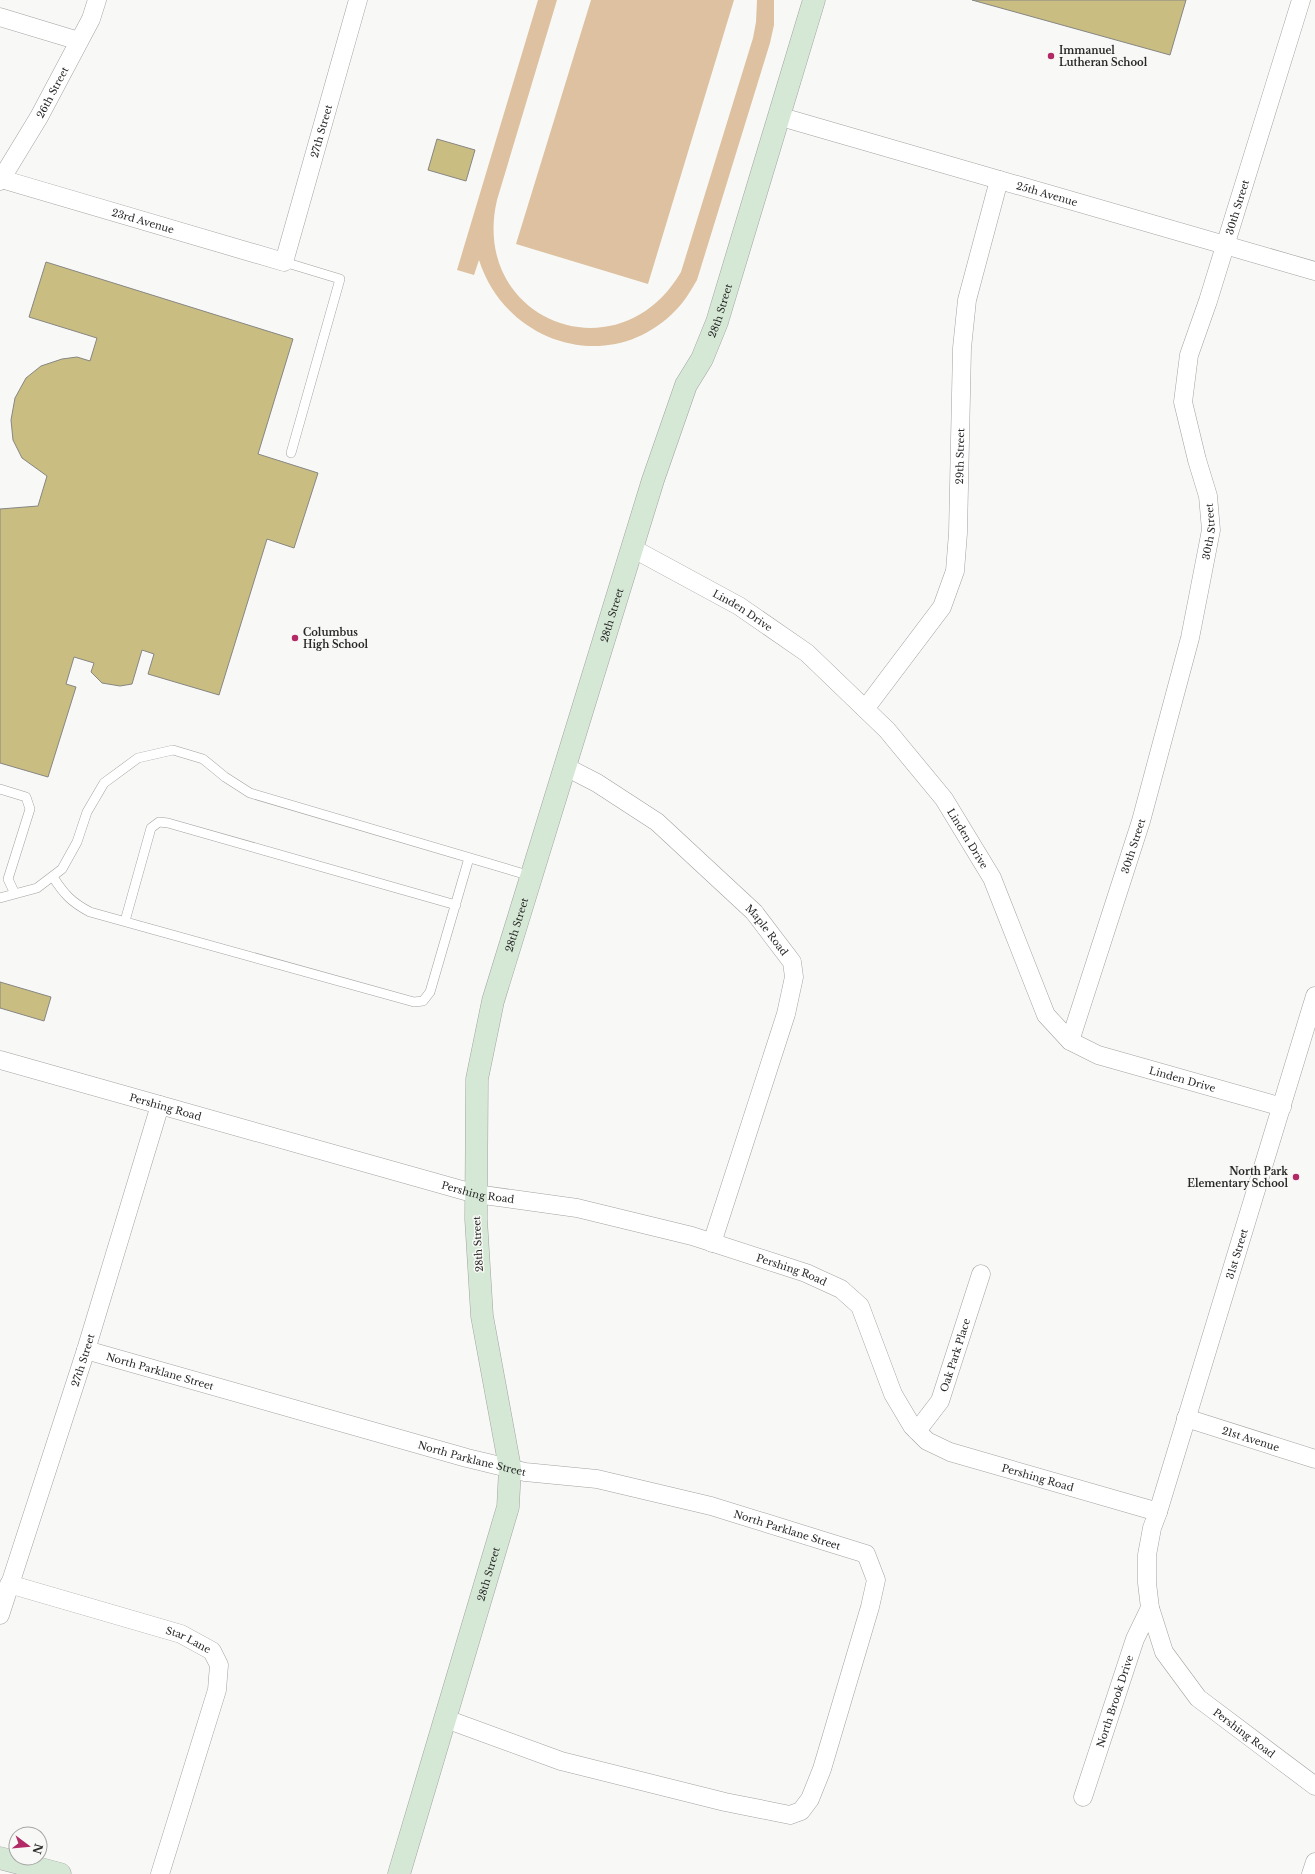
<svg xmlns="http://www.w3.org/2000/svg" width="1315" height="1874" font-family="'Libre Baskerville',serif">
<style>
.green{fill:#ddc1a0}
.building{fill:#cabd81;stroke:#868683}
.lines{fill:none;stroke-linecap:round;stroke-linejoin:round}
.lane-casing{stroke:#a2a2a0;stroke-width:10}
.street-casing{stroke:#a2a2a0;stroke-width:19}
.secondary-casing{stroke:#a2a2a0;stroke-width:23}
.lane{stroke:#fff;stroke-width:9}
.street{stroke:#fff;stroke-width:18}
.secondary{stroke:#d4e8d5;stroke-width:22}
.poi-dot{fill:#b32966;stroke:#f8f9f6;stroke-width:1.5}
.labels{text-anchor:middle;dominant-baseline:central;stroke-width:3;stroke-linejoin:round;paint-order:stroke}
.poi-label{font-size:10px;font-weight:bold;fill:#292928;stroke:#f8f9f6;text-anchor:start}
.street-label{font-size:10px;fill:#292928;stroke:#f8f9f6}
</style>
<rect width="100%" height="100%" fill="#f8f9f6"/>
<path class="green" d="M 538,0 L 557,0 L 497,200 C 469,320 618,379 681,272 L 753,38 L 756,22 L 757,0 L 774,0 L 774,25 L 770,43 L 697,280 C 691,290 685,301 676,310 C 612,377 506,345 479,260 L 474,275 L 457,270 Z
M 591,0 L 734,0 L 648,284 L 516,244 Z"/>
<path class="building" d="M 972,0 L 1186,0 L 1170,55 Z
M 437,139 L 475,150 L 466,181 L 428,170 Z
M 46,262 L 293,339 L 258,454 L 318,473 L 294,548 L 267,539 L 219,695 L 148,674 L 154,654 L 142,650 L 132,684 L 120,686 L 102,683 L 91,672 L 94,663 L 74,657 L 66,684 L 76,687 L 48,777 L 0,763 L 0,509 L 38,506 L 47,476 L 22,458 L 13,440 L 11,420 L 15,398 L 26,378 L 41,366 L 62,359 L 77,357 L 90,361 L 97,338 L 29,317 Z
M 0,982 L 51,997 L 44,1021 L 0,1008 Z"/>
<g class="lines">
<defs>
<path id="lane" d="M 284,262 L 340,279 L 291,453
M 0,789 L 26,797 L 30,809 L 8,879 L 15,894
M 53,877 C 64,894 71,902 90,912 L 414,1002 L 423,1001 L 430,992 L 469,858
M 0,898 L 37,888 L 62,869 L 77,842 L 87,812 L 104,783 L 138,758 L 173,750 L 203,759 L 225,777 L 250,793 L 531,876
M 125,921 L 151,828 L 159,822 L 168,823 L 456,905"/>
<g id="street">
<path d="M 0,17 L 79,41"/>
<path id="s1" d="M 778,116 L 1315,271"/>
<path id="s2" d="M 1,179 L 284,262 L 358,0"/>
<path id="s3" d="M 0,181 L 39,117 L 91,19 L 97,0"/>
<path id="s4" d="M 632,548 L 739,606 L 807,653 L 887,730 L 944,799 L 992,878 L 1046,1015 L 1070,1041 L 1098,1055 L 1282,1107"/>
<path id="s5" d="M 865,709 L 942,607 L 955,571 L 958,533 L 962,348 L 967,300 L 999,180"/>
<path id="s6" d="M 564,766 L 597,783 L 657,822 L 754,912 L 792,962 L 794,977 L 786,1014 L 712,1243"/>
<path id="s7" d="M 1070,1041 L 1141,821 L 1190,638 L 1211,530 L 1208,496 L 1197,460 L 1183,402 L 1189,355 L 1208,301 L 1301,0"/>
<path id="s8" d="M 0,1060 L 476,1194 L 577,1208 L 692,1236 L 806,1273 L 841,1289 L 860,1306 L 893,1394 L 912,1426 L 927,1441 L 950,1452 L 1158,1512 L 1152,1528 L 1147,1555 L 1147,1583 L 1150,1608 L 1164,1652 L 1198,1698 L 1315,1786"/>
<path id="s9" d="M 86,1350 L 467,1458 L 525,1472 L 597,1479 L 711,1506 L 866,1554 L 876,1580 L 870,1607 L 822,1769 L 810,1799 L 801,1811 L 790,1815 L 725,1802 L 561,1761 L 446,1719"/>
<path id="s10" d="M 1186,1418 L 1315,1459"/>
<path id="s11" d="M 917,1431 L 940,1401 L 981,1274"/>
<path id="s12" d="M 1158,1512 L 1315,996"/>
<path id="s13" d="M 9,1584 L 181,1634 L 212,1651 L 219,1665 L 217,1690 L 160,1874"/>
<path id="s14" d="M 0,1615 L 86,1350 L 160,1105"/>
<path id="s15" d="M 1083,1797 L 1135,1639 L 1150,1608"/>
<path d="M 1311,1874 L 1315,1862"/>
</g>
<g id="secondary">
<path d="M 0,1858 L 60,1874"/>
<path id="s16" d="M 399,1874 L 508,1507 L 510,1468 L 482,1316 L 476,1219 L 477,1079 L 493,1001 L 653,480 L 686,385 L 702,359 L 717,322 L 814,0"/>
</g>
</defs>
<use href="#lane" class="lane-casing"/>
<use href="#street" class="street-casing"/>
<use href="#secondary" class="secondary-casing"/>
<use href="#lane" class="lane"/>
<use href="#street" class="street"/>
<use href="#secondary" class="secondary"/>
</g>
<g class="poi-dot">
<circle cx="1051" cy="56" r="4"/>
<circle cx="295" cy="638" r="4"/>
<circle cx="1296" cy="1177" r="4"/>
</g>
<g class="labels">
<g class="poi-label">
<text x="1059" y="50">Immanuel<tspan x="1059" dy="12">Lutheran School</tspan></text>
<text x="303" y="632">Columbus<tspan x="303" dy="12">High School</tspan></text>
<text x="1288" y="1171" text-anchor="end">North Park<tspan x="1288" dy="12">Elementary School</tspan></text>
</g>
<g class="street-label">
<text stroke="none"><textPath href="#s3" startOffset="103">26th Street</textPath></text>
<text stroke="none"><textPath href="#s2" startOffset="431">27th Street</textPath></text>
<text stroke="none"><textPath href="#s1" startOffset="280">25th Avenue</textPath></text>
<text stroke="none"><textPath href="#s7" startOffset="865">30th Street</textPath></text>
<text stroke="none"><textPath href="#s2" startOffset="148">23rd Avenue</textPath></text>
<text stroke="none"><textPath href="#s16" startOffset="1621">28th Street</textPath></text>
<text stroke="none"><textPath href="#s5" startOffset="281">29th Street</textPath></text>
<text stroke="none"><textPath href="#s7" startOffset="529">30th Street</textPath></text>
<text stroke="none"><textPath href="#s4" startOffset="127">Linden Drive</textPath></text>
<text stroke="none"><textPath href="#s16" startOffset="1297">28th Street</textPath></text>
<text stroke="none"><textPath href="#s4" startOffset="451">Linden Drive</textPath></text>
<text stroke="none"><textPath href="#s7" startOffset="205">30th Street</textPath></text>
<text stroke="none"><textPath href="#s16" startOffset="973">28th Street</textPath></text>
<text stroke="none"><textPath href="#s6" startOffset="263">Maple Road</textPath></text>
<text stroke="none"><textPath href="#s4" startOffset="799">Linden Drive</textPath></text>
<text stroke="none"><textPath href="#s8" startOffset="172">Pershing Road</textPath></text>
<text stroke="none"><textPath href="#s8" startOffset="496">Pershing Road</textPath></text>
<text transform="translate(478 1244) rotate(-93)">28th Street</text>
<text stroke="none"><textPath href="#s12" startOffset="270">31st Street</textPath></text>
<text stroke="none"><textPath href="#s8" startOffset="820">Pershing Road</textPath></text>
<text stroke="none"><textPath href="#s11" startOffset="86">Oak Park Place</textPath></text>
<text stroke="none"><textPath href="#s14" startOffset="268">27th Street</textPath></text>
<text stroke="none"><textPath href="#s9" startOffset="77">North Parklane Street</textPath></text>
<text stroke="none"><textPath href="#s10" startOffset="68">21st Avenue</textPath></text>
<text stroke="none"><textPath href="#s9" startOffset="401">North Parklane Street</textPath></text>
<text stroke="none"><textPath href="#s8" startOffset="1168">Pershing Road</textPath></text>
<text stroke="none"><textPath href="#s9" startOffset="725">North Parklane Street</textPath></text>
<text stroke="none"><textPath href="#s16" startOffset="313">28th Street</textPath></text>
<text stroke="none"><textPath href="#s13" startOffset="188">Star Lane</textPath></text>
<text stroke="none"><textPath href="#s15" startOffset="101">North Brook Drive</textPath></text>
<text stroke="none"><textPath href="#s8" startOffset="1552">Pershing Road</textPath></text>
</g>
</g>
<g transform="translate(28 1846) rotate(106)"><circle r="19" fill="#f8f9f6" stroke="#a5a6a4"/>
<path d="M0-3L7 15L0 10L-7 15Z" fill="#b32966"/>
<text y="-6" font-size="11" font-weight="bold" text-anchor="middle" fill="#292928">N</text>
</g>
</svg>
